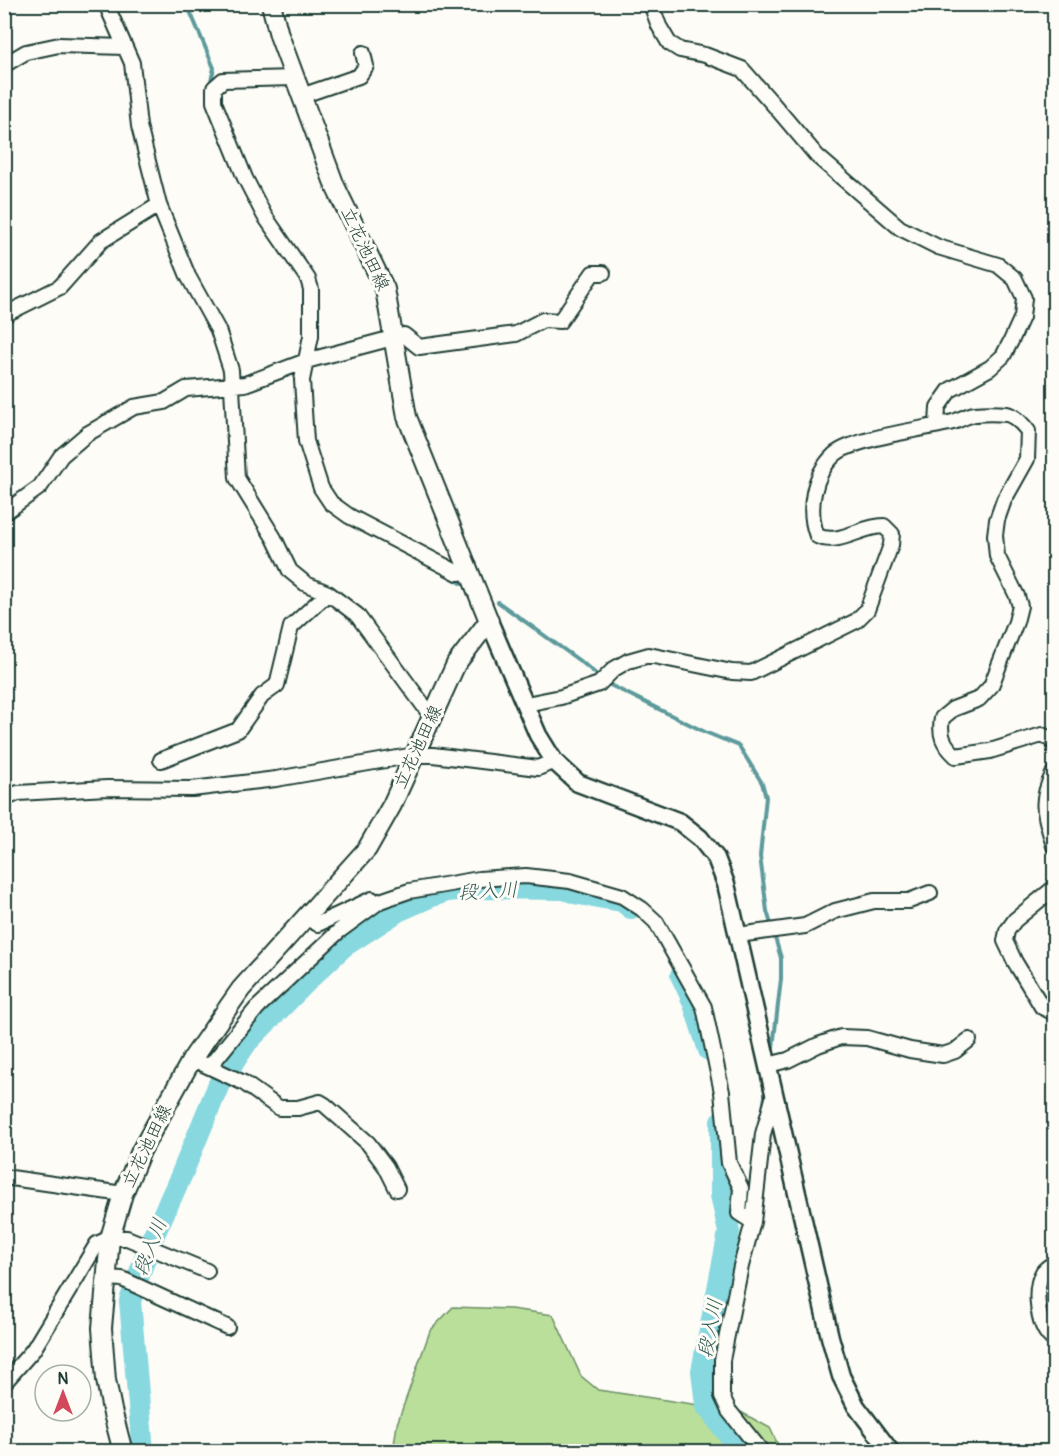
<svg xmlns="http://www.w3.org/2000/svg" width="1059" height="1456" font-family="Pangolin,'Klee One',sans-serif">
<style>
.green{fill:#badf9a;stroke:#6c8e67;stroke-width:1.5}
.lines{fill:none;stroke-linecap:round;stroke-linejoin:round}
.stream{stroke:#5d9a9b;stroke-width:4}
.river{stroke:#87d8df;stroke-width:22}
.minor-casing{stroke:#1f3d34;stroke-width:18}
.tertiary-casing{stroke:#1f3d34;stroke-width:21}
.secondary-casing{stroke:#1f3d34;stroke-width:22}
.minor{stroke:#fdfcf7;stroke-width:14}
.tertiary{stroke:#fdfcf7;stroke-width:16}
.secondary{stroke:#fdfcf7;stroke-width:18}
.labels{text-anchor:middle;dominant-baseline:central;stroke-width:6;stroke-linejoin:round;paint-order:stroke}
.street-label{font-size:18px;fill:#1f3d34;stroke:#fdfcf7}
.water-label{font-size:20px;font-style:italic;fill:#345c56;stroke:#fdfcf7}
</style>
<rect width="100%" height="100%" fill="#fdfcf7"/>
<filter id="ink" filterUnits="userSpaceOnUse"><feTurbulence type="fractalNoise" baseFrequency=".0167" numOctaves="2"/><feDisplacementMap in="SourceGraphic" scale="12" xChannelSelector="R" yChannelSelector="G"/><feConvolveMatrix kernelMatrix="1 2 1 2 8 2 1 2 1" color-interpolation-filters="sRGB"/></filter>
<g filter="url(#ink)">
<path class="green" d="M 453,1307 L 511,1309 L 553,1315 L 581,1376 L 598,1390 L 739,1411 L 770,1428 L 781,1451 L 393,1452 L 397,1424 L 430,1331 Z"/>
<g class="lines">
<path class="stream" d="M 187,4 L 214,68 L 210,85
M 446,574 L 461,583
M 498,602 L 584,664 L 608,684 L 705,732 L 739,746 L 762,783 L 766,797 L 760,856 L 767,911 L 781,958 L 781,979 L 772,1056
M 763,1109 L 766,1090
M 746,1213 L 750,1193
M 729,1232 L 741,1218"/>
<path class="river" d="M 681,975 L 693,1001 L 709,1050
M 721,1121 L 721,1195 L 729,1232 L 702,1371 L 706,1405 L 742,1452
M 143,1452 L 130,1301 L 151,1241 L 181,1176 L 219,1084 L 247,1042 L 313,975 L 344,946 L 398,911 L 432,896 L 447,891 L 477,888 L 564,889 L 579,894 L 622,901 L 631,908"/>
<defs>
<path id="minor" d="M 106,4 L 132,63 L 139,126 L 159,205 L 188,276 L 218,330 L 231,370 L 237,478 L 274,538 L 290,571 L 306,584 L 328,593 L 357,615 L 432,717
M 651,4 L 659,26 L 669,43 L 680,50 L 705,55 L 742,69 L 773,104 L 817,156 L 900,228 L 938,247 L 998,265 L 1015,279 L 1024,298 L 1022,317 L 1011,341 L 1003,356 L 990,368 L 950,390 L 938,407 L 937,425
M 4,65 L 26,52 L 59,45 L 124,47
M 294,78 L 223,80 L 214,88 L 214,102 L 245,178 L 264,215 L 308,279 L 311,289 L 311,336 L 302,380 L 306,441 L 321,488 L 331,503 L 349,516 L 458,573 L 469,572
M 301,96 L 359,76 L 366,66 L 363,53
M 4,315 L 60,287 L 101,241 L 159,205
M 4,513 L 40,487 L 61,456 L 87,434 L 134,407 L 164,402 L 186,389 L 245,384 L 306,361 L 404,335 L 419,347 L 516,334 L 543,320 L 560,321 L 593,273 L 603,273
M 526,704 L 561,697 L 599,684 L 614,669 L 628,661 L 649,655 L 732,672 L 751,673 L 856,621 L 867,610 L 891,545 L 892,534 L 884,526 C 860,526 840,546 817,536 C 807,510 813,475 834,455 C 853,438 926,429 953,422 C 960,420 967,415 975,414 C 984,413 997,413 1007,414 C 1016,416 1022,424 1028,431 L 1027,459 L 1004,500 L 997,520 L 995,535 L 997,556 L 1017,596 L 1020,606 L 1016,622 L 991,686 L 979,699 L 953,709 L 942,718 C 939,735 943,744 956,756 L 990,751 L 1042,735 L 1051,739 L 1054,743
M 161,760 L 238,730 L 262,696 L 277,685 L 291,627 L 328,593
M 1054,772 C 1038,804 1045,814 1054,846
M 4,799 L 18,793 L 107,788 L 192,789 L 276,779 L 415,755 L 433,755 L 538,768 L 554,761
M 1054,888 L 1015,920 L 1007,931 L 1005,941 L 1015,962 L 1042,1007 L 1054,1013
M 305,917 L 318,924 L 372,899
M 738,935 L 805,926 L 835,911 L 874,901 L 909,901 L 930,893
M 201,1063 L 244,1083 L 279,1108 L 298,1108 L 320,1102 L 325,1105 L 368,1143 L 386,1167 L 397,1189
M 768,1065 L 788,1060 L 818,1045 L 841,1037 L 867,1038 L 910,1050 L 943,1055 L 955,1051 L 969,1040
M 210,1066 L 257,1008 L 339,931 L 380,901 L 409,891 L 479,879 L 526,876 L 570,881 L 622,896 L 642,909 L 656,922 L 704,1007 L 722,1092 L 729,1163 L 741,1188 L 739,1213 L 753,1222
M 4,1177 L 123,1194
M 1054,1263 C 1050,1266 1046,1268 1043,1272 C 1033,1289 1037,1329 1054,1340
M 106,1278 L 122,1279 L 227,1327
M 4,1383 L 33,1350 L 97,1244 L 110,1238 L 127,1238 L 207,1271
M 762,1452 L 729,1411 L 722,1396 L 722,1360 L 741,1266 L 753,1222 L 763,1134 L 774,1095"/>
<path id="tertiary" d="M 489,621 L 538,735 L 554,761 L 578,783 L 680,822 L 700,838 L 716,858 L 726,884 L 830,1337 L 841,1376 L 856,1406 L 891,1452"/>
<path id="secondary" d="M 123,1452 L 112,1410 L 106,1380 L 102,1328 L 110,1238 L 123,1194 L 141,1151 L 192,1059 L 241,989 L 367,849 L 392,805 L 456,664 L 489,621 L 407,417 L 385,289 L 335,186 L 279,35 L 271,4"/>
</defs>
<use href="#minor" class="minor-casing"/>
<use href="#tertiary" class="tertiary-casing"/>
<use href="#secondary" class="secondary-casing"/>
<use href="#minor" class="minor"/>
<use href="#tertiary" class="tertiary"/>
<use href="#secondary" class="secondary"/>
</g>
</g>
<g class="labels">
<g class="street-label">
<text transform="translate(365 249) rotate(65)">立花池田線</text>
<text transform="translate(418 747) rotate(-65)">立花池田線</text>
<text transform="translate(147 1146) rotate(-64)">立花池田線</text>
</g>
<g class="water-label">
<text transform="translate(488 891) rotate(-3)">段入川</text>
<text transform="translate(150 1247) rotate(-69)">段入川</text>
<text transform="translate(710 1328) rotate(-79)">段入川</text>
</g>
</g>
<rect width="1059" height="1456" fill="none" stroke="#fdfcf7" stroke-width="24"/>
<rect x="12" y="12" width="1035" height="1432" fill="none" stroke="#1f3d34" stroke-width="2" filter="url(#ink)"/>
<g transform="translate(63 1393)"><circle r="28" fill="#fdfcf7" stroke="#a4b0a9" stroke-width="1.5"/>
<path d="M0-4.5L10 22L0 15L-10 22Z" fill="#d1495b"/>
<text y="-9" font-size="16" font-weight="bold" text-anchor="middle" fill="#1f3d34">N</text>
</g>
</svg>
